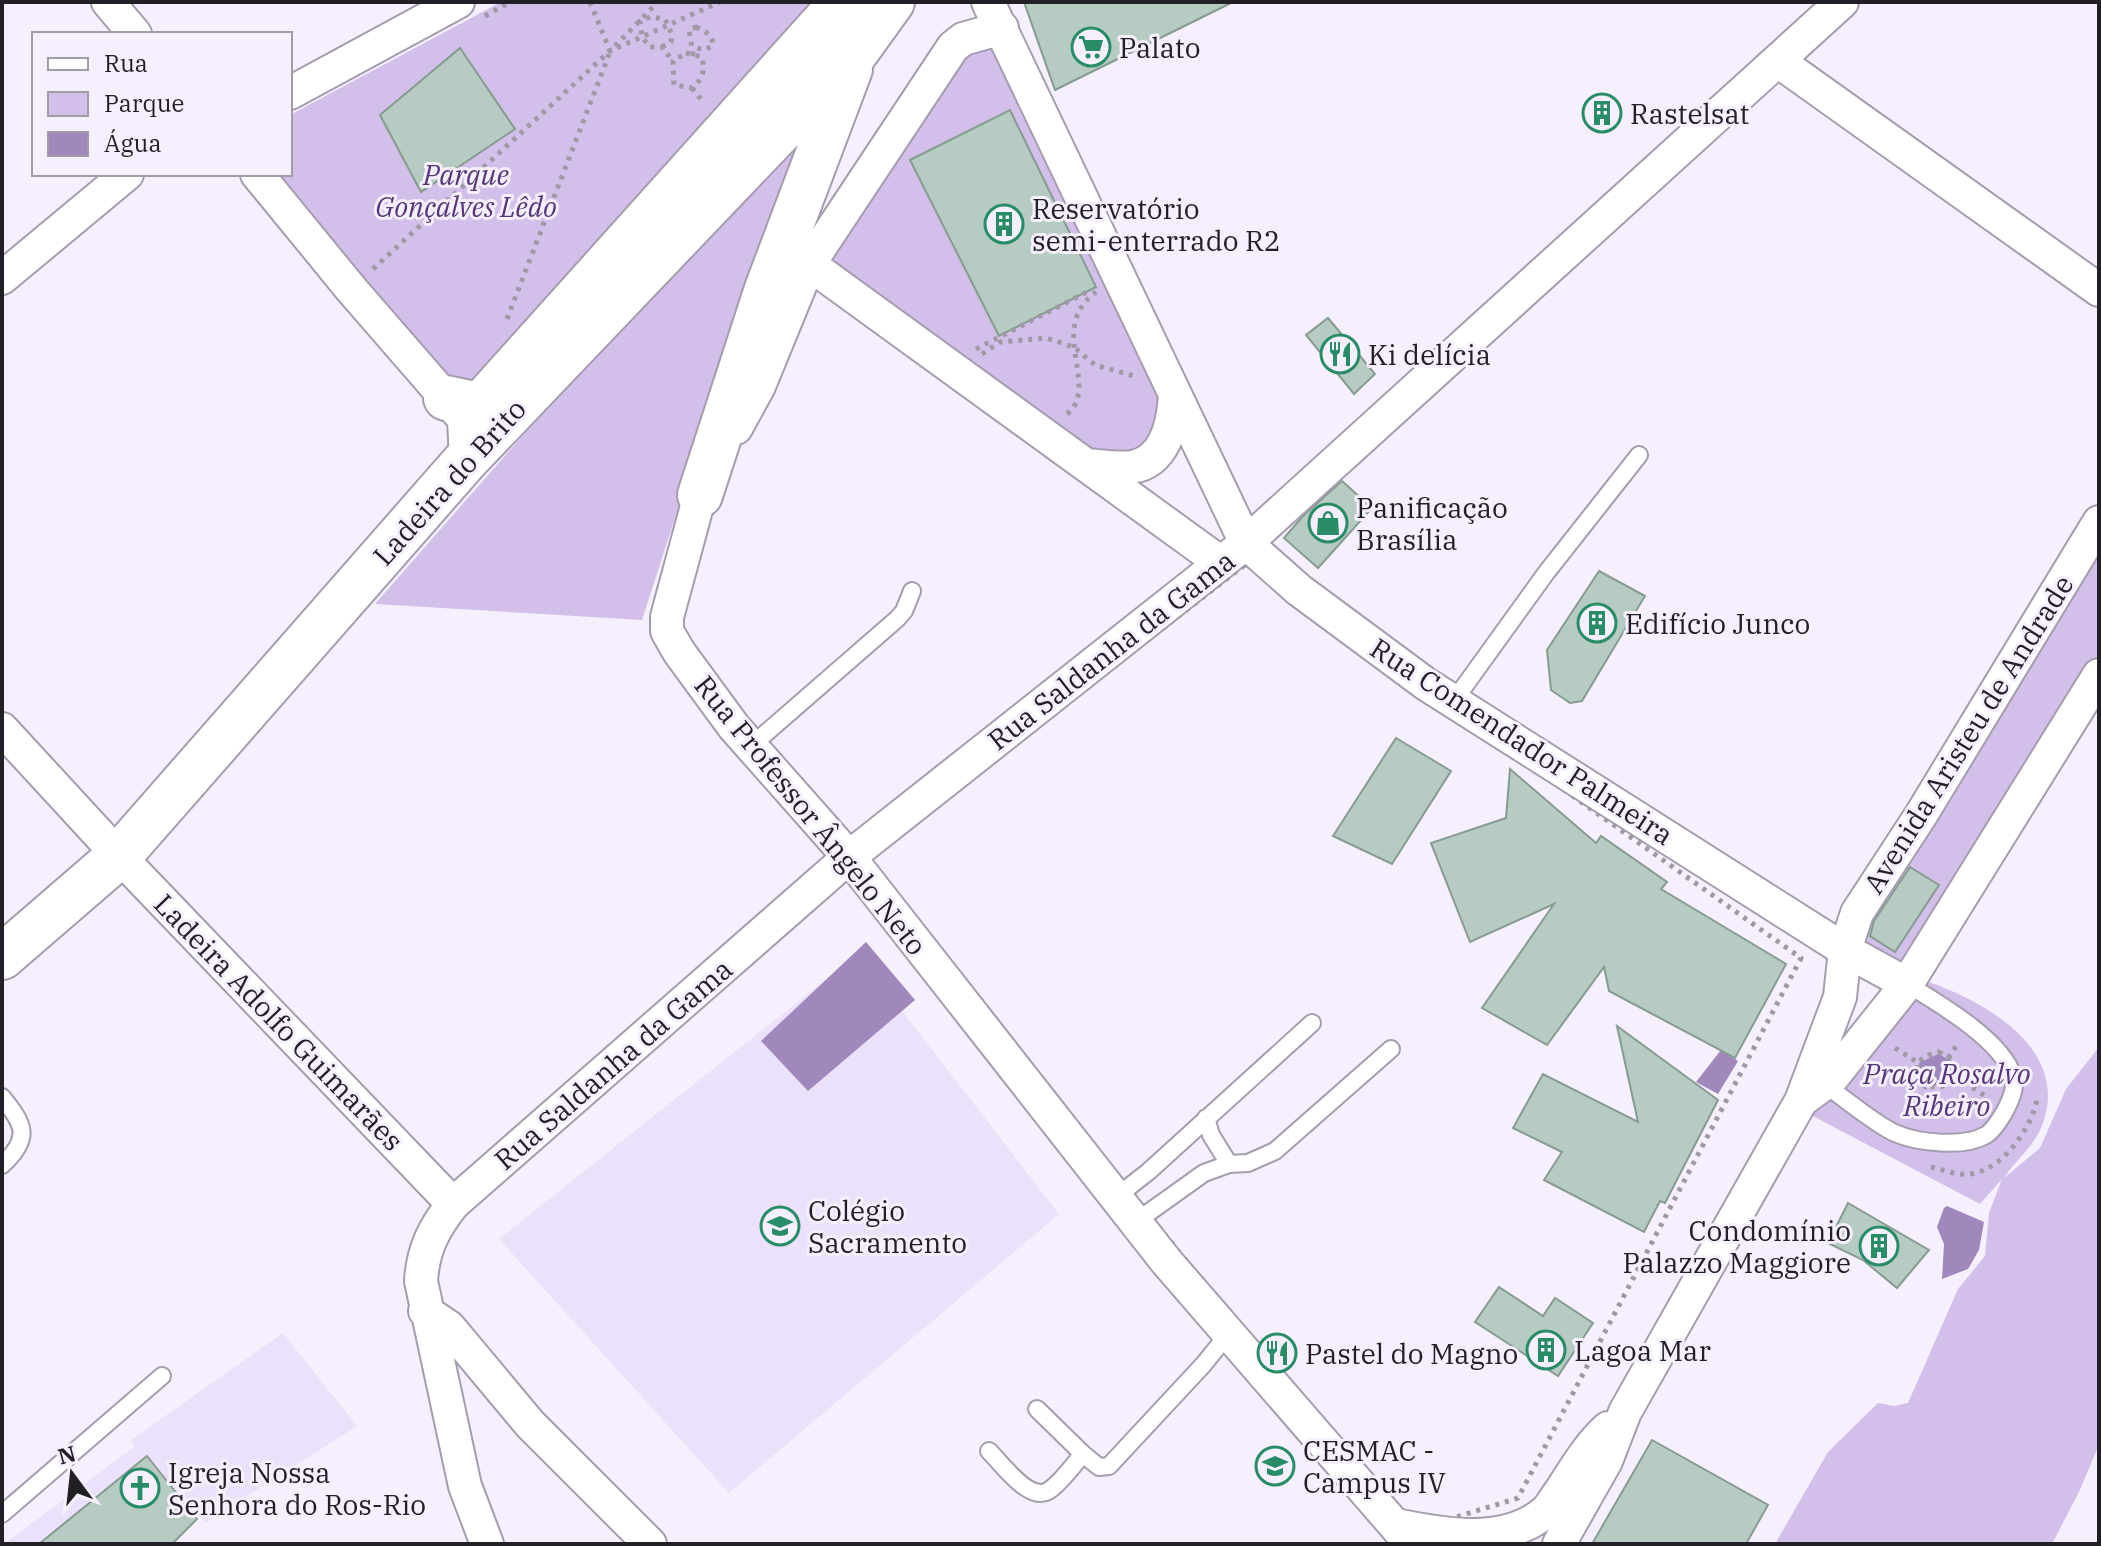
<svg xmlns="http://www.w3.org/2000/svg" width="2101" height="1546" font-family="'IBM Plex Serif',serif">
<style>
.built{fill:#ece1fb}
.green{fill:#d2bfea}
.water{fill:#a087bc}
.building{fill:#b6cbc1;stroke:#879b91;stroke-width:2}
.lines{fill:none;stroke-linecap:round;stroke-linejoin:round}
.lane-casing{stroke:#a59daf;stroke-width:20}
.street-casing{stroke:#a59daf;stroke-width:36}
.secondary-casing{stroke:#a59daf;stroke-width:48}
.path{stroke:#9e99a5;stroke-width:5;stroke-dasharray:4 6;stroke-linecap:butt}
.lane{stroke:#fff;stroke-width:16}
.street{stroke:#fff;stroke-width:32}
.secondary{stroke:#fff;stroke-width:44}
.labels{text-anchor:middle;dominant-baseline:central;stroke-width:6;stroke-linejoin:round;paint-order:stroke}
.poi-label{font-size:28px;fill:#221f26;stroke:#f5effe;text-anchor:start}
.park-label{font-size:28px;font-style:italic;fill:#573678;stroke:#f5effe}
.street-label{font-size:28px;fill:#221f26;stroke:#f5effe}
</style>
<rect width="100%" height="100%" fill="#f5effe"/>
<path class="built" d="M 858,954 L 1059,1214 L 729,1493 L 499,1239 Z
M 283,1333 L 357,1426 L 205,1523 L 147,1456 L 39,1544 L 4,1544 L 134,1447 L 131,1440 Z"/>
<path class="green" d="M 501,2 L 830,2 L 477,401 L 444,403 L 264,174 L 290,174 L 290,115 Z
M 995,40 L 1162,376 L 1161,416 L 1142,457 L 1098,455 L 816,260 L 959,44 Z
M 806,112 L 642,620 L 375,604 Z
M 2099,521 L 2099,665 L 1909,975 L 1838,931 Z
M 1920,979 C 1982,999 2074,1049 2041,1128 C 2033,1147 2014,1162 2004,1178 L 2040,1148 L 2066,1089 L 2099,1047 L 2098,1447 L 2079,1492 L 2052,1544 L 1775,1544 L 1828,1452 L 1878,1403 L 1894,1406 L 1908,1403 L 1958,1289 L 1985,1256 L 1989,1213 L 2002,1179 L 1980,1204 L 1809,1114 Z"/>
<path class="water" d="M 866,942 L 915,1000 L 808,1091 L 761,1041 Z
M 1721,1050 L 1738,1061 L 1718,1094 L 1696,1082 Z
M 1938,1054 L 1954,1062 L 1955,1076 L 1949,1085 L 1926,1086 L 1920,1078 L 1919,1063 Z
M 1947,1206 L 1984,1222 L 1979,1250 L 1968,1269 L 1942,1279 L 1944,1244 L 1937,1227 L 1944,1208 Z"/>
<path class="building" d="M 1024,2 L 1233,2 L 1055,90 Z
M 460,48 L 515,129 L 421,192 L 380,115 Z
M 1010,110 L 1096,287 L 999,336 L 910,160 Z
M 1328,318 L 1375,374 L 1354,394 L 1306,335 Z
M 1342,481 L 1372,508 L 1318,568 L 1284,538 L 1303,516 Z
M 1599,571 L 1645,596 L 1582,701 L 1570,703 L 1551,690 L 1547,650 Z
M 1396,738 L 1451,771 L 1392,864 L 1333,836 Z
M 1510,769 L 1596,843 L 1601,836 L 1667,882 L 1661,889 L 1786,964 L 1735,1058 L 1609,991 L 1604,967 L 1547,1045 L 1482,1008 L 1554,904 L 1470,942 L 1431,843 L 1506,818 Z
M 1910,867 L 1939,885 L 1895,952 L 1870,936 L 1874,921 Z
M 1617,1026 L 1718,1100 L 1665,1203 L 1660,1201 L 1644,1232 L 1544,1180 L 1562,1152 L 1513,1128 L 1543,1074 L 1638,1122 Z
M 1848,1203 L 1929,1250 L 1897,1288 L 1863,1260 L 1828,1243 Z
M 1499,1287 L 1543,1316 L 1555,1298 L 1593,1323 L 1558,1376 L 1475,1322 Z
M 1652,1440 L 1768,1505 L 1746,1544 L 1592,1544 Z
M 147,1456 L 197,1519 L 172,1544 L 39,1544 Z"/>
<g class="lines">
<defs>
<path id="lane" d="M 1453,702 L 1546,573 L 1639,455
M 751,746 L 897,619 L 904,611 L 912,591
M 1824,1084 C 1843,1097 1876,1125 1895,1133 C 1917,1143 1964,1148 1986,1135 C 1994,1130 2004,1114 2008,1105 C 2012,1096 2016,1087 2013,1076 C 2002,1040 1938,1003 1907,984
M 2,1097 C 24,1124 32,1138 2,1165
M 1206,1118 L 1211,1135 L 1229,1164
M 1116,1197 L 1148,1172 L 1312,1023
M 1134,1220 L 1148,1213 L 1204,1173 L 1229,1164 L 1248,1163 L 1275,1151 L 1391,1049
M 1037,1409 L 1083,1454
M 989,1451 C 1002,1464 1029,1502 1048,1491 C 1061,1483 1073,1465 1083,1454 L 1099,1467 L 1109,1466 L 1203,1365 L 1229,1333
M 2,1514 L 162,1376"/>
<path id="street" d="M 108,2 L 135,34
M 988,2 L 1246,543 L 1299,590 L 1426,684 L 1845,950 L 1907,984
M 1778,61 L 2099,290
M 290,93 L 458,2
M 257,174 L 352,290 L 464,419 L 466,460
M 809,264 L 1221,563
M 2,278 L 127,174
M 736,428 L 759,386 L 809,264 L 953,47 L 963,39 L 1002,28
M 1087,465 C 1101,466 1118,469 1132,467 C 1165,462 1173,424 1175,396
M 710,476 L 700,495 L 667,617 L 667,631 L 679,652 L 734,727 L 849,857 L 1166,1261 L 1411,1544
M 2,729 L 119,856 L 453,1204
M 1802,1100 L 1832,1078 L 1907,984 L 2099,675
M 425,1311 L 449,1327 L 530,1424 L 650,1544
M 1396,1525 C 1444,1535 1505,1546 1545,1512 C 1551,1507 1555,1498 1560,1492 C 1575,1469 1588,1446 1608,1428
M 487,1544 L 465,1486 L 421,1281 C 423,1249 434,1228 453,1204 L 849,857 L 1246,543 L 1842,2
M 1559,1544 L 1606,1461 L 1625,1412 L 1801,1101 L 1840,997 L 1845,950 L 1857,913 L 1921,815 L 2099,522"/>
<path id="secondary" d="M 446,398 L 474,404 L 484,401 L 842,2
M 700,495 L 767,289 L 850,69
M 2,957 L 119,856 L 466,460 L 856,52 L 892,2"/>
</defs>
<use href="#lane" class="lane-casing"/>
<use href="#street" class="street-casing"/>
<use href="#secondary" class="secondary-casing"/>
<path class="path" d="M 590,2 L 610,51 L 658,2
M 485,16 L 510,2
M 696,27 C 705,31 713,35 713,46 L 704,50 L 697,48 L 693,54 L 689,30 Z
M 662,47 L 671,42 L 672,35 L 665,19 L 650,17 L 640,21 L 642,37 L 650,47 L 662,47 L 673,61
M 686,53 L 702,57 C 705,71 703,79 692,88 L 674,85 L 673,61 Z
M 692,88 L 704,103
M 373,269 L 610,51 L 720,2
M 507,319 L 610,52
M 976,349 L 1091,290
M 982,354 L 1000,342 L 1046,338 L 1074,347 L 1095,365 L 1134,376
M 1067,414 C 1101,387 1046,328 1096,292
M 1246,564 L 1801,958 L 1518,1498 L 1437,1523 L 1389,1516 L 865,858 Z
M 1895,1048 L 1917,1062
M 1939,1052 L 1955,1062 L 1956,1076 L 1950,1086 L 1925,1087 L 1918,1079 L 1917,1062 L 1929,1055 Z
M 1948,1058 L 1959,1042
M 1956,1076 L 1988,1098
M 1908,1114 L 1925,1087
M 1931,1167 C 1945,1170 1960,1177 1975,1173 C 2004,1167 2032,1127 2037,1099"/>
<use href="#lane" class="lane"/>
<use href="#street" class="street"/>
<use href="#secondary" class="secondary"/>
</g>
<defs>
<symbol id="supermarket-ring" viewBox="-11 -11 22 22"><circle r="9.5" fill="#f5effe" stroke="#288d67" stroke-width="1.5"/><path d="M-6-5.5h2.5l.6 2H6L4.5 2H-2.5L-4.4-4H-6ZM-1.5 3.2a1.3 1.3 0 1 0 .1 0ZM3 3.2a1.3 1.3 0 1 0 .1 0Z" fill="#288d67"/></symbol>
<symbol id="building-ring" viewBox="-11 -11 22 22"><circle r="9.5" fill="#f5effe" stroke="#288d67" stroke-width="1.5"/><path d="M-4-6H4V6H1V3H-1V6H-4ZM-2.5-4.3h1.7v1.8h-1.7ZM.8-4.3h1.7v1.8H.8ZM-2.5-1h1.7V.8h-1.7ZM.8-1h1.7V.8H.8Z" fill="#288d67"/></symbol>
<symbol id="restaurant-ring" viewBox="-11 -11 22 22"><circle r="9.5" fill="#f5effe" stroke="#288d67" stroke-width="1.5"/><path d="M-5-6h1v4h1v-4h1v4h1v-4h1v5L-1.5 .5V6h-2V.5L-5-1ZM5-6V6H3V1.5H1.5Q1.5-4 5-6Z" fill="#288d67"/></symbol>
<symbol id="shop-ring" viewBox="-11 -11 22 22"><circle r="9.5" fill="#f5effe" stroke="#288d67" stroke-width="1.5"/><path d="M-5-2.5h2.3a2.7 3.5 0 0 1 5.4 0H5L5.5 6h-11ZM-1.5-2.5h3a1.5 2.3 0 0 0-3 0Z" fill="#288d67"/></symbol>
<symbol id="school-ring" viewBox="-11 -11 22 22"><circle r="9.5" fill="#f5effe" stroke="#288d67" stroke-width="1.5"/><path d="M0-5L7-2L0 1L-7-2ZM-4 1L0 2.5L4 1V4Q0 6-4 4Z" fill="#288d67"/></symbol>
<symbol id="university-ring" viewBox="-11 -11 22 22"><circle r="9.5" fill="#f5effe" stroke="#288d67" stroke-width="1.5"/><path d="M0-5L7-2L0 1L-7-2ZM-4 1L0 2.5L4 1V4Q0 6-4 4Z" fill="#288d67"/></symbol>
<symbol id="church-ring" viewBox="-11 -11 22 22"><circle r="9.5" fill="#f5effe" stroke="#288d67" stroke-width="1.5"/><path d="M-1.2-6h2.4v3.5h3.3v2.4h-3.3V6h-2.4V-.1h-3.3v-2.4h3.3Z" fill="#288d67"/></symbol>
</defs>
<g fill-rule="evenodd">
<use href="#supermarket-ring" x="1069" y="25" width="44" height="44"/>
<use href="#building-ring" x="1580" y="91" width="44" height="44"/>
<use href="#building-ring" x="982" y="202" width="44" height="44"/>
<use href="#restaurant-ring" x="1318" y="332" width="44" height="44"/>
<use href="#shop-ring" x="1306" y="501" width="44" height="44"/>
<use href="#building-ring" x="1575" y="601" width="44" height="44"/>
<use href="#school-ring" x="758" y="1204" width="44" height="44"/>
<use href="#building-ring" x="1857" y="1224" width="44" height="44"/>
<use href="#building-ring" x="1524" y="1328" width="44" height="44"/>
<use href="#restaurant-ring" x="1255" y="1331" width="44" height="44"/>
<use href="#university-ring" x="1253" y="1444" width="44" height="44"/>
<use href="#church-ring" x="118" y="1466" width="44" height="44"/>
</g>
<g class="labels">
<g class="poi-label">
<text x="1119" y="47">Palato</text>
<text x="1630" y="113">Rastelsat</text>
<text x="1032" y="208">Reservatório<tspan x="1032" dy="32">semi-enterrado R2</tspan></text>
<text x="1368" y="354">Ki delícia</text>
<text x="1356" y="507">Panificação<tspan x="1356" dy="32">Brasília</tspan></text>
<text x="1625" y="623">Edifício Junco</text>
<text x="808" y="1210">Colégio<tspan x="808" dy="32">Sacramento</tspan></text>
<text x="1851" y="1230" text-anchor="end">Condomínio<tspan x="1851" dy="32">Palazzo Maggiore</tspan></text>
<text x="1574" y="1350">Lagoa Mar</text>
<text x="1305" y="1353">Pastel do Magno</text>
<text x="1303" y="1450">CESMAC -<tspan x="1303" dy="32">Campus IV</tspan></text>
<text x="168" y="1472">Igreja Nossa<tspan x="168" dy="32">Senhora do Ros-Rio</tspan></text>
</g>
<g class="park-label">
<text x="466" y="174">Parque<tspan x="466" dy="32">Gonçalves Lêdo</tspan></text>
<text x="1947" y="1073">Praça Rosalvo<tspan x="1947" dy="32">Ribeiro</tspan></text>
</g>
<g class="street-label">
<text transform="translate(449 482) rotate(-48)">Ladeira do Brito</text>
<text transform="translate(1111 650) rotate(-38)">Rua Saldanha da Gama</text>
<text transform="translate(1968 734) rotate(-58)">Avenida Aristeu de Andrade</text>
<text transform="translate(1522 741) rotate(33)">Rua Comendador Palmeira</text>
<text transform="translate(811 815) rotate(51)">Rua Professor Ângelo Neto</text>
<text transform="translate(279 1022) rotate(46)">Ladeira Adolfo Guimarães</text>
<text transform="translate(613 1064) rotate(-41)">Rua Saldanha da Gama</text>
</g>
</g>
<rect width="2101" height="1546" fill="none" stroke="#221f26" stroke-width="8"/>
<rect x="32" y="32" width="260" height="144" fill="#f5effe" stroke="#a19ca8" stroke-width="2"/>
<rect x="48" y="58" width="40" height="12" fill="#ffffff" stroke="#a19ca8" stroke-width="2"/>
<text x="104" y="72" font-size="24" fill="#221f26">Rua</text>
<rect x="48" y="92" width="40" height="24" fill="#d2bfea" stroke="#a19ca8" stroke-width="2"/>
<text x="104" y="112" font-size="24" fill="#221f26">Parque</text>
<rect x="48" y="132" width="40" height="24" fill="#a087bc" stroke="#a19ca8" stroke-width="2"/>
<text x="104" y="152" font-size="24" fill="#221f26">Água</text>
<g transform="translate(72 1474) rotate(345)" stroke="#f5effe" stroke-width="6" paint-order="stroke">
<path d="M0-6L14 30L0 20L-14 30Z" fill="#221f26"/>
<text y="-12" font-size="22" font-weight="bold" text-anchor="middle" fill="#221f26">N</text>
</g>
</svg>
